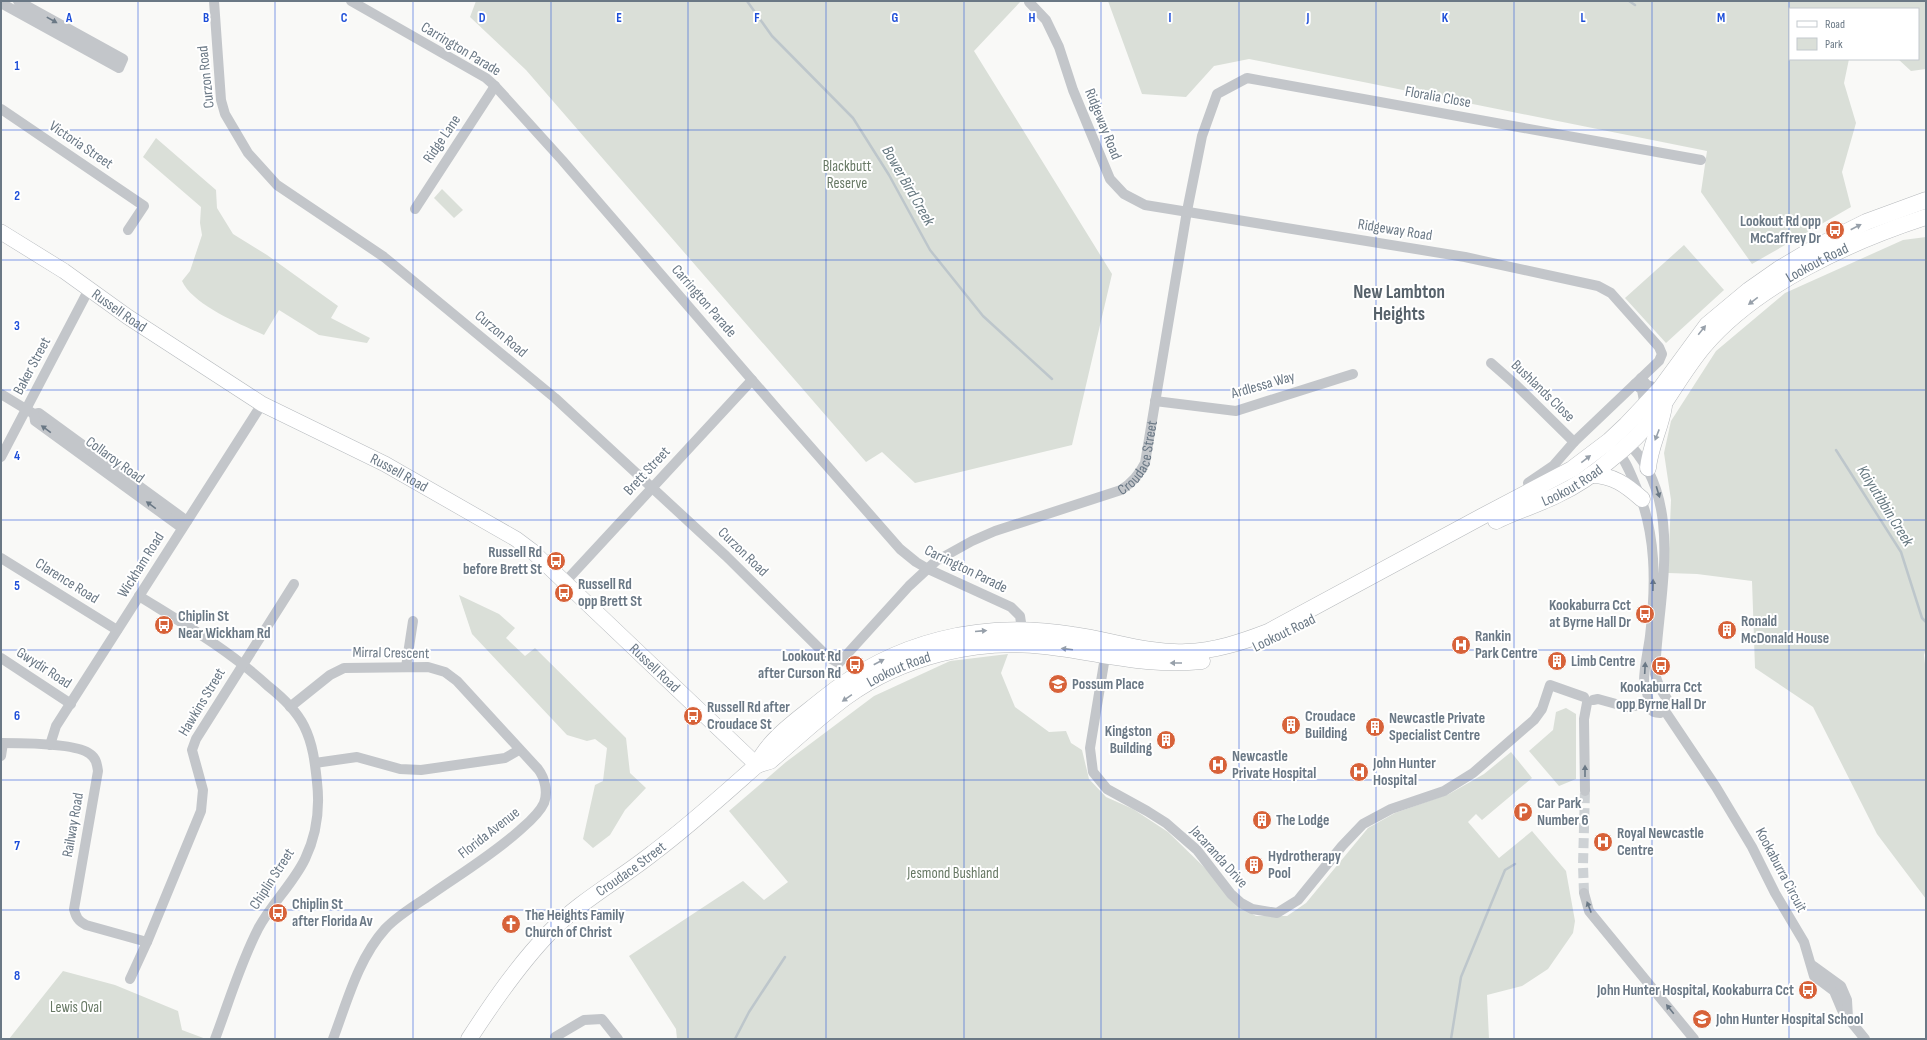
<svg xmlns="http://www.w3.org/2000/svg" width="1927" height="1040" font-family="'Sofia Sans Condensed',sans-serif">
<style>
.green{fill:#dadfd8}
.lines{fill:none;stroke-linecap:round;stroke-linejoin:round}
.stream{stroke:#bdc6cb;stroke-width:2.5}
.minor-tunnel{stroke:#ced2d5;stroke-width:10;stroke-dasharray:10 5;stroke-linecap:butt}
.primary-casing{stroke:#b6babe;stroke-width:16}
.trunk-casing{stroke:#b6b9bc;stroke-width:17}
.minor{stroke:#c3c6ca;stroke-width:10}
.primary{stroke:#fff;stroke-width:15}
.trunk{stroke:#fff;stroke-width:16}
.oneway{fill:#6a7885}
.oneway2{fill:#97a0aa}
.grid{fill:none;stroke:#1d4ed8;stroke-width:1;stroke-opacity:0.55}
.labels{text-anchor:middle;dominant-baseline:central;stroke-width:4;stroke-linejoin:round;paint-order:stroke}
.street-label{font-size:15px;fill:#6a7885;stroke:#fff}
.park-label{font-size:15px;fill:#677864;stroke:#fff}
.poi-label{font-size:15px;font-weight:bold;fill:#6a7885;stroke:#fff;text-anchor:start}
.water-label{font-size:16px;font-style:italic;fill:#667880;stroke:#fff}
.district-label{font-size:19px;font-weight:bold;fill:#57626b;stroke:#fff}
.grid-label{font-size:13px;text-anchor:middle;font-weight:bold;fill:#1d4ed8;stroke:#fff;stroke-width:4;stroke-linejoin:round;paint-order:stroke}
</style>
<rect width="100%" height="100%" fill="#f9f9f7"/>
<path class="green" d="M 476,1 L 1021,1 L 974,51 L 1112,274 L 1072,445 L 915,483 L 882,452 L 866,462 L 526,70 L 470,17 Z
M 1108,1 L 1926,1 L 1926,69 L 1911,71 L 1898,59 L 1918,59 L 1918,9 L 1790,9 L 1790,59 L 1849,59 L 1844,83 L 1856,123 L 1842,172 L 1851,207 L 1752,264 L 1701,192 L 1707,151 L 1249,59 L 1214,66 L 1186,97 L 1142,94 Z
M 156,138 L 216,190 L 217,208 L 233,234 L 267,255 L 338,306 L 331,318 L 370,338 L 367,343 L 319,335 L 279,310 L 264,335 C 240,324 193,305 182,281 L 190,271 L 202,235 L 200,223 L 201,207 L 143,157 Z
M 442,189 L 463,210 L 454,218 L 434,198 Z
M 1926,237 L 1926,648 L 1924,655 L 1926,673 L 1926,899 L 1877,834 L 1813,707 L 1755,668 L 1752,581 L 1697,574 L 1668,573 L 1671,500 L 1664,453 L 1671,421 L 1716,351 L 1785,293 L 1903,240 Z
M 1684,245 L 1724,290 L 1666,343 L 1625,298 Z
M 459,595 L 499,614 L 515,628 L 506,638 L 525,656 L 535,648 L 626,738 L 630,773 L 646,788 L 625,810 L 610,835 L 593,848 L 583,839 L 595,785 L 603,781 L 607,748 L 595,739 L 587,741 L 567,735 L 472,634 Z
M 1008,654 L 1001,673 L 1015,707 L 1049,732 L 1066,731 L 1071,743 L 1082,750 L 1089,779 L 1106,797 L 1133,809 L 1168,832 L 1205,868 L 1238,906 L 1256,916 L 1287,916 L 1306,903 L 1368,828 L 1395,813 L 1449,794 L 1484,774 L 1511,752 L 1532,778 L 1482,820 L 1476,814 L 1468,822 L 1499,858 L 1532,831 L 1566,871 L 1575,921 L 1573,933 L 1548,969 L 1522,986 L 1487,995 L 1489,1039 L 677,1039 L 676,1029 L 629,956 L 743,881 L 764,900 L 788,882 L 729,811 L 786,762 L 874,696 L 950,661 Z
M 1566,708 L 1576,714 L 1576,779 L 1559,786 L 1529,751 L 1553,730 L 1556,712 Z
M 63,971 L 115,985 L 178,1011 L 182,1030 L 206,1039 L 9,1039 Z"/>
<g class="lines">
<path class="stream" d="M 747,1 L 772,36 L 853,118 L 889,175 L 930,250 L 983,316 L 1052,379
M 1629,1 L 1635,5
M 1836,450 L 1901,552 L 1922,618 L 1926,622
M 735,1039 L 749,1012 L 785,957
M 1451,1039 L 1461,977 L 1505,870 L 1515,864"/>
<path class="minor-tunnel" d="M 1584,893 L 1583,865 L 1585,791"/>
<defs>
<g id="primary">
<path id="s2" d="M 1,232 L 64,271 L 128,317 L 262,404 L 385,464 L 516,539 L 532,551 L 757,765"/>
</g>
<g id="trunk">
<path d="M 1648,468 C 1650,446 1661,427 1664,406"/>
<path d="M 1591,475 C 1613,475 1626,485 1642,499"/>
<path id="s3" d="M 1496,521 C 1516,511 1537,505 1557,495 C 1576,486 1594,474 1610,460 C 1628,446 1645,429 1659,411 C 1674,389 1687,366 1704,346 C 1757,284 1849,242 1926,217"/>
<path id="s4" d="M 757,765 L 770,761 C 795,740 819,717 846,697 C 901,657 976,638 1044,646 C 1100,652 1144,667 1202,661"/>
<path id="s5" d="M 469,1039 C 493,1002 519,964 550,932 C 580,901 619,880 653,853 C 689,826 723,795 757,765 C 769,738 800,718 823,699 C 895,641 981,620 1073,635 C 1110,640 1148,654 1186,652 C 1215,651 1242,642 1268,632 L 1481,517 L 1572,469 L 1609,441 L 1626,425 L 1660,389 L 1707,325 L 1749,290 L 1779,269 L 1816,247 L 1866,222 L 1926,200"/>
</g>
</defs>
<use href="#primary" class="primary-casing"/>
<use href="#trunk" class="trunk-casing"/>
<g class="minor">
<path id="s1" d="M 214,1 L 221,100 L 225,114 L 248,153 L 277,185 L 384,257 L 555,398 L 726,556 L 828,657 L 839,663 L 909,586 L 936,561 L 972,541 L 995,531 L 1121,490 C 1132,483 1139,475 1145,463 L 1187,211 L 1202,136 L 1217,94 L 1247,78 L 1701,160"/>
<path d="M 351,1 L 486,78 L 495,86 L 562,160 L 778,410 L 900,549 L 916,562 L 928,569 L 1011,607 L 1020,616 L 1022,629"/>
<path d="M 1029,2 L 1046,20 L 1059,47 L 1073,90 L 1110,179 L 1124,194 L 1145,205 L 1465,257 L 1598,286 L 1611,293 L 1659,347 L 1662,354 L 1659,361 L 1574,442 L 1553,466 L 1528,483"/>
<path d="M 1,3 L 119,68 L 123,59 L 18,1"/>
<path d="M 1,109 L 144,206 L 128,230"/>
<path d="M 415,209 L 495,86"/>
<path d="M 1491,363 L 1516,385 L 1574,442"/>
<path d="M 1641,378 L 1647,385 L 1660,389"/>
<path d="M 1635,384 L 1642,390 L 1645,406"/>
<path d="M 1,394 L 34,414 L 39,413 L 187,521"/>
<path d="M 1155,401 L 1236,411 L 1353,374"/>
<path d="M 34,414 L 35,421 L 182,528"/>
<path d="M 1616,449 C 1625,459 1630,472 1635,484 C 1657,531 1656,586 1650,636 C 1648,652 1644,666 1644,682 C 1645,687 1647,692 1648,697 C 1649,705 1648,713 1660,713 L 1666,710 C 1671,702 1667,699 1663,693 C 1659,688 1657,680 1655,674 C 1657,598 1688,499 1625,440"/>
<path d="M 1,457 L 89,289"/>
<path d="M 1,558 L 117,630"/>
<path d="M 565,582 L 752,380"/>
<path d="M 139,596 C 184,624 229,650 268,686 C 282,697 296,710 304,726 C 313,744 315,763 317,782 C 320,808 317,834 305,859 C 293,884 271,904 258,929 C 240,964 229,1002 215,1039"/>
<path d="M 1106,651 L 1090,748 L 1093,772 L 1107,789 L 1147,811 L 1166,823 L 1197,850 L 1231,894 L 1241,903 L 1252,909 L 1277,913 L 1298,900 L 1342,846 L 1363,824 L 1391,809 L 1444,791 L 1473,773 L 1534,720 L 1542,709 L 1550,685 L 1584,697"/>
<path d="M 1,658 L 71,704"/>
<path d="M 406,667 L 413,621"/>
<path d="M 1593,700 L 1598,699 L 1627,707 L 1647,704"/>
<path d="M 290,707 L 330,675 L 344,668 L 428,667 L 445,672 L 457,681 L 538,769 C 545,778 548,792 544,803 C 539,814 528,823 520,830 C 491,856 457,876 426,898 C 412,907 396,917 385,929 C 358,959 347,1002 333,1039"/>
<path d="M 1665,711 L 1716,787 L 1752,847 L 1775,893 L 1804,942 L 1814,976 L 1834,991 L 1842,1010"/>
<path d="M 1,743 C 20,743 77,743 90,754 C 96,758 97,764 98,771 L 74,909 C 76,917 78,921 86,925 L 147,942"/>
<path d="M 50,745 L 56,726 L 262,404"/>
<path d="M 1,756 L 3,743"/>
<path d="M 315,763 L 357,757 L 400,769 L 421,770 L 505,758 L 519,750"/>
<path d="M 1585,791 L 1584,719 L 1587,703"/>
<path d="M 1584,893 L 1589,911 L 1694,1039"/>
<path d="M 1812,965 L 1841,986 L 1847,1000 L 1848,1018 L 1865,1039"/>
<path d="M 130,979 L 147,942 L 201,811 L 203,790 L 192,750 L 196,739 L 294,584"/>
<path d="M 555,1037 L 584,1020 L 602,1019 L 618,1039"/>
</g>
<use href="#primary" class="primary"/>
<use href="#trunk" class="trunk"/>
</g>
<defs><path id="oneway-solid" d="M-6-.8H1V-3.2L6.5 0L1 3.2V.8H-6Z"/></defs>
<g class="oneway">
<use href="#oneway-solid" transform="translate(52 20) rotate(29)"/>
<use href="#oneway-solid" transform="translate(46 429) rotate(-144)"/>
<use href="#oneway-solid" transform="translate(1658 492) rotate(73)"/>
<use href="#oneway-solid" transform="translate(151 505) rotate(-144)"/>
<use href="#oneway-solid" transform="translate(1653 585) rotate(-89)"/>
<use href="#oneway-solid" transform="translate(1645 668) rotate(-87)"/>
<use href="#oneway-solid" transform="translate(1585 771) rotate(-90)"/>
<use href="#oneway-solid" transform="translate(1589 907) rotate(-111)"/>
<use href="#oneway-solid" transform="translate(1670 1009) rotate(-129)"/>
</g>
<g class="oneway2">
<use href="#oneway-solid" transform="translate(1856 227) rotate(-27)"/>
<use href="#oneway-solid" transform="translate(1753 301) rotate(143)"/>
<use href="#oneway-solid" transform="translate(1702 330) rotate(-51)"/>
<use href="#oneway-solid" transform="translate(1657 435) rotate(111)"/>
<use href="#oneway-solid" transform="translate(1586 459) rotate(-38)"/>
<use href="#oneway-solid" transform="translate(981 631) rotate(-5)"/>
<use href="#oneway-solid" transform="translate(1067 649) rotate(-173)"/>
<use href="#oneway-solid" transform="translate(879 662) rotate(-28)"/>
<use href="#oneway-solid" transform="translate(1176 663) rotate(-180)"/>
<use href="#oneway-solid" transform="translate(847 698) rotate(145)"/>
</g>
<path class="grid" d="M 138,1 L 138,1039M 275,1 L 275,1039M 413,1 L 413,1039M 551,1 L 551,1039M 688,1 L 688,1039M 826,1 L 826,1039M 964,1 L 964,1039M 1101,1 L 1101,1039M 1239,1 L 1239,1039M 1376,1 L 1376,1039M 1514,1 L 1514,1039M 1652,1 L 1652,1039M 1789,1 L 1789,1039M 1,130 L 1926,130M 1,260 L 1926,260M 1,390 L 1926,390M 1,520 L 1926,520M 1,650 L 1926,650M 1,780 L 1926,780M 1,910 L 1926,910"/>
<defs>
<symbol id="bus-disc" viewBox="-11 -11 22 22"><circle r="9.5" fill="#d76239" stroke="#fff"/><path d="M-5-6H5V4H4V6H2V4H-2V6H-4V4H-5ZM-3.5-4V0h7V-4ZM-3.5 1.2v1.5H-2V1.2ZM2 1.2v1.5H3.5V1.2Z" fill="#fff"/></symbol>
<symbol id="building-disc" viewBox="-11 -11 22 22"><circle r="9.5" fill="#d76239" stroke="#fff"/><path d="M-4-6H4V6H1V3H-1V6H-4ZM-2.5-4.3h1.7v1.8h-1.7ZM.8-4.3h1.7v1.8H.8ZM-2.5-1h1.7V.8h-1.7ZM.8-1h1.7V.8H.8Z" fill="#fff"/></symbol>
<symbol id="hospital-disc" viewBox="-11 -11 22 22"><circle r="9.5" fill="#d76239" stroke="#fff"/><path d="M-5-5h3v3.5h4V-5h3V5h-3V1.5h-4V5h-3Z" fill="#fff"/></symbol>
<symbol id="school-disc" viewBox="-11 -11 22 22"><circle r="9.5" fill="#d76239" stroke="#fff"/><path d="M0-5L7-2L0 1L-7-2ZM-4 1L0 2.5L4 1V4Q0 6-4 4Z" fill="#fff"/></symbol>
<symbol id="parking-disc" viewBox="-11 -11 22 22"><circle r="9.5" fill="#d76239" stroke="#fff"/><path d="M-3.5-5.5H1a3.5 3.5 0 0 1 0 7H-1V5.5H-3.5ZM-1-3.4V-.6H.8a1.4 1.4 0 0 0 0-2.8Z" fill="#fff"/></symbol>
<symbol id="church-disc" viewBox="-11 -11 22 22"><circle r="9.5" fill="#d76239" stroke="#fff"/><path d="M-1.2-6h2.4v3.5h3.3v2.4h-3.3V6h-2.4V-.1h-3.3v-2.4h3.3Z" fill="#fff"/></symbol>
</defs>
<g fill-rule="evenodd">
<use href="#bus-disc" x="1824" y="219" width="22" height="22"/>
<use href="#bus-disc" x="545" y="550" width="22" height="22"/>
<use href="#bus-disc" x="553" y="582" width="22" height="22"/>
<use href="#bus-disc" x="1634" y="603" width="22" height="22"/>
<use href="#bus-disc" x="153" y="614" width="22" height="22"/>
<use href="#building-disc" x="1716" y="619" width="22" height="22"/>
<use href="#hospital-disc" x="1450" y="634" width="22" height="22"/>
<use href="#building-disc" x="1546" y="650" width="22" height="22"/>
<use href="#bus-disc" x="844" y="654" width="22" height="22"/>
<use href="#bus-disc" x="1650" y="655" width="22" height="22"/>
<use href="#school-disc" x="1047" y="673" width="22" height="22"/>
<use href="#bus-disc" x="682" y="705" width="22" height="22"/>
<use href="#building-disc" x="1280" y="714" width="22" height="22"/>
<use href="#building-disc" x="1364" y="716" width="22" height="22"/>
<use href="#building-disc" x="1155" y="729" width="22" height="22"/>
<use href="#hospital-disc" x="1207" y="754" width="22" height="22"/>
<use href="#hospital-disc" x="1348" y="761" width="22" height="22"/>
<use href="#parking-disc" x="1512" y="801" width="22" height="22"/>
<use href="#building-disc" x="1251" y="809" width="22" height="22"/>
<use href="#hospital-disc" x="1592" y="831" width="22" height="22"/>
<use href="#building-disc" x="1243" y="854" width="22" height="22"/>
<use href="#bus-disc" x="267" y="902" width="22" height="22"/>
<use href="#church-disc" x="500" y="913" width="22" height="22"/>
<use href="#bus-disc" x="1797" y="979" width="22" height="22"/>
<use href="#school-disc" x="1691" y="1008" width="22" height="22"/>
</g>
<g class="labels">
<g class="street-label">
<text transform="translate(461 49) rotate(31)">Carrington Parade</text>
<text transform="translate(206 77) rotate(-96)">Curzon Road</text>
<text transform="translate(1438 97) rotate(10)">Floralia Close</text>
<text transform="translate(1103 124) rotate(68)">Ridgeway Road</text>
<text transform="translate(442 139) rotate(-56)">Ridge Lane</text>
<text transform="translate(81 145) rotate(34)">Victoria Street</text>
<text transform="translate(1395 230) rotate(9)">Ridgeway Road</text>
<text stroke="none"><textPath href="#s3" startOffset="420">Lookout Road</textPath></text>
<text transform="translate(704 301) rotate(49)">Carrington Parade</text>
<text stroke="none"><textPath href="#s2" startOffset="142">Russell Road</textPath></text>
<text transform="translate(501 334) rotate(40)">Curzon Road</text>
<text transform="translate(32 366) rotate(-62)">Baker Street</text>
<text transform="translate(1263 385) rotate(-16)">Ardlessa Way</text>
<text transform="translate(1543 391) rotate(44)">Bushlands Close</text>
<text stroke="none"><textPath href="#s1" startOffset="1320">Croudace Street</textPath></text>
<text transform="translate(115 460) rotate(36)">Collaroy Road</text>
<text transform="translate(647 471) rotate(-47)">Brett Street</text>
<text stroke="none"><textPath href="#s2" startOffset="466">Russell Road</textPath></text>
<text stroke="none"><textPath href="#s3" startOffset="84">Lookout Road</textPath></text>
<text transform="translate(743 552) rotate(44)">Curzon Road</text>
<text transform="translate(141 565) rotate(-58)">Wickham Road</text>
<text transform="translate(966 569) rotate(26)">Carrington Parade</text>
<text transform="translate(67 581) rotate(32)">Clarence Road</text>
<text transform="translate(1284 633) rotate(-26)">Lookout Road</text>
<text transform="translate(391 653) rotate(1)">Mirral Crescent</text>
<text transform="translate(44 668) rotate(33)">Gwydir Road</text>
<text stroke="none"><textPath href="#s2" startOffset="790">Russell Road</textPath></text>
<text stroke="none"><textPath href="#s4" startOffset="173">Lookout Road</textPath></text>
<text transform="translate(202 702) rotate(-59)">Hawkins Street</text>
<text transform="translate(73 825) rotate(-80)">Railway Road</text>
<text transform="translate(489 833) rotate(-38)">Florida Avenue</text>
<text transform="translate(1219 857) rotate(48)">Jacaranda Drive</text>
<text stroke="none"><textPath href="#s5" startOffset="237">Croudace Street</textPath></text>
<text transform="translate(1781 870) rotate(62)">Kookaburra Circuit</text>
<text transform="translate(272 879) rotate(-57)">Chiplin Street</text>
</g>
<g class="park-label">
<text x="847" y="166">Blackbutt<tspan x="847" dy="17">Reserve</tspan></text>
<text x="953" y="873">Jesmond Bushland</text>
<text x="76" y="1007">Lewis Oval</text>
</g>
<g class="poi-label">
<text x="1821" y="221" text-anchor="end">Lookout Rd opp<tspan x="1821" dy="17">McCaffrey Dr</tspan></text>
<text x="542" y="552" text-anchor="end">Russell Rd<tspan x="542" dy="17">before Brett St</tspan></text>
<text x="578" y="584">Russell Rd<tspan x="578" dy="17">opp Brett St</tspan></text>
<text x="1631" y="605" text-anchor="end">Kookaburra Cct<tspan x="1631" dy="17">at Byrne Hall Dr</tspan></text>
<text x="178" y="616">Chiplin St<tspan x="178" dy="17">Near Wickham Rd</tspan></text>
<text x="1741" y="621">Ronald<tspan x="1741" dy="17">McDonald House</tspan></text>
<text x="1475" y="636">Rankin<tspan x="1475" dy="17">Park Centre</tspan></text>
<text x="841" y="656" text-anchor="end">Lookout Rd<tspan x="841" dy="17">after Curson Rd</tspan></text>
<text x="1571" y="661">Limb Centre</text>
<text x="1072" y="684">Possum Place</text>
<text x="1661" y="687" text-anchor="middle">Kookaburra Cct<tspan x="1661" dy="17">opp Byrne Hall Dr</tspan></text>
<text x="707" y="707">Russell Rd after<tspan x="707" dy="17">Croudace St</tspan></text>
<text x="1305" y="716">Croudace<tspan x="1305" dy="17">Building</tspan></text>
<text x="1389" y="718">Newcastle Private<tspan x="1389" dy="17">Specialist Centre</tspan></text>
<text x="1152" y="731" text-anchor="end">Kingston<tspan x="1152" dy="17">Building</tspan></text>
<text x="1232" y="756">Newcastle<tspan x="1232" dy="17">Private Hospital</tspan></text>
<text x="1373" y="763">John Hunter<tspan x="1373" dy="17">Hospital</tspan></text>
<text x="1537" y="803">Car Park<tspan x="1537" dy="17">Number 6</tspan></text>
<text x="1276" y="820">The Lodge</text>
<text x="1617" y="833">Royal Newcastle<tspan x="1617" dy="17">Centre</tspan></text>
<text x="1268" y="856">Hydrotherapy<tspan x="1268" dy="17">Pool</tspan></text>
<text x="292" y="904">Chiplin St<tspan x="292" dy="17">after Florida Av</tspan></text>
<text x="525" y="915">The Heights Family<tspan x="525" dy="17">Church of Christ</tspan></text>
<text x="1794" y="990" text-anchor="end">John Hunter Hospital, Kookaburra Cct</text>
<text x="1716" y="1019">John Hunter Hospital School</text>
</g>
<g class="water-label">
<text transform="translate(908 186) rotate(60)">Bower Bird Creek</text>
<text transform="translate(1885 506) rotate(58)">Kaiyutibbin Creek</text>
</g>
<g class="district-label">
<text x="1399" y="292">New Lambton<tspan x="1399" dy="22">Heights</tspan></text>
</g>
</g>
<g class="grid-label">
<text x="69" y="22">A</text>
<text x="206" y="22">B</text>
<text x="344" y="22">C</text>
<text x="482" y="22">D</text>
<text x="619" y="22">E</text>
<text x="757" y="22">F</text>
<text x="895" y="22">G</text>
<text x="1032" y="22">H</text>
<text x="1170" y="22">I</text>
<text x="1308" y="22">J</text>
<text x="1445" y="22">K</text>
<text x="1583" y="22">L</text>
<text x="1721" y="22">M</text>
<text x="17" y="70">1</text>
<text x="17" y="200">2</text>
<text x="17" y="330">3</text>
<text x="17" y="460">4</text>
<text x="17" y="590">5</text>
<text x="17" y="720">6</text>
<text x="17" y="850">7</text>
<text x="17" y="980">8</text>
</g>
<rect width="1927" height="1040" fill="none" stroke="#6a7885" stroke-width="4"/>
<rect x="1789" y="8" width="130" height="52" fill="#ffffff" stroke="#c3c9ce"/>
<rect x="1797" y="21" width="20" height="6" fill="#ffffff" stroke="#c3c9ce"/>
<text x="1825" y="28" font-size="12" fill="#6a7885">Road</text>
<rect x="1797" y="38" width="20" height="12" fill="#dadfd8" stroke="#c3c9ce"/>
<text x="1825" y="48" font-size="12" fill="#6a7885">Park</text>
</svg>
